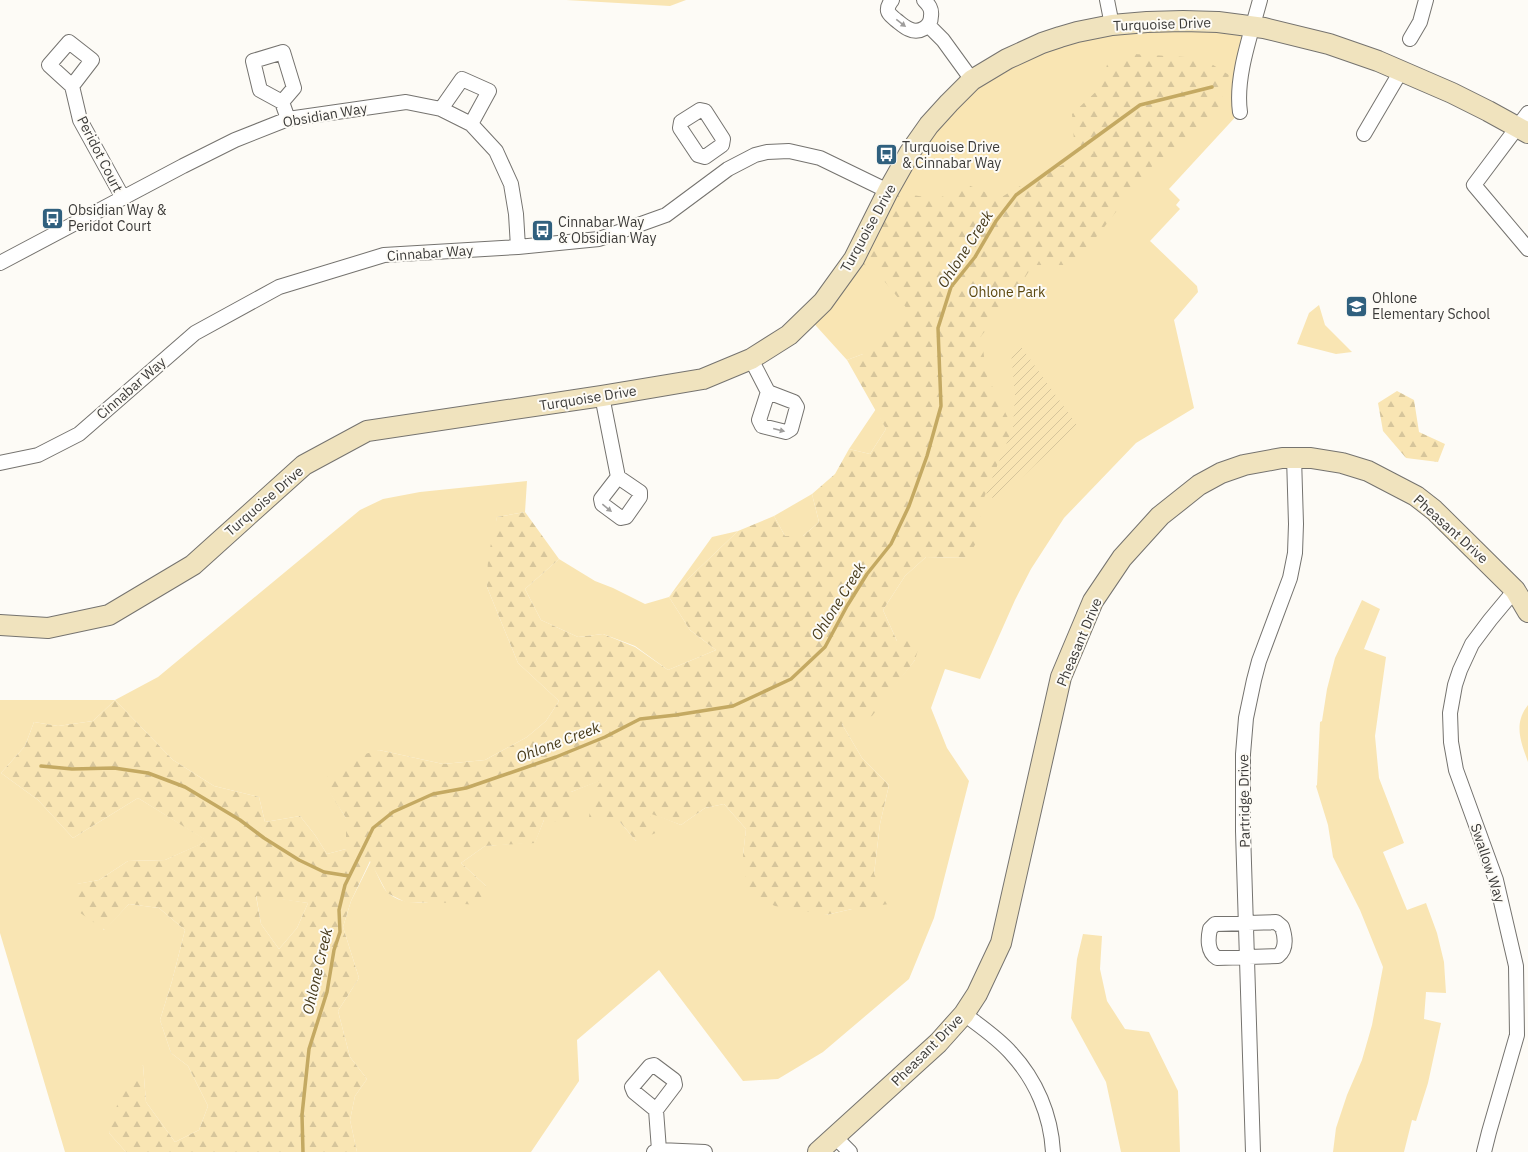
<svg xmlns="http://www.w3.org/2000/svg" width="1528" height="1152" font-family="'IBM Plex Sans',sans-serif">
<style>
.green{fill:#f9e5b3}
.forest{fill:url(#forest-firs);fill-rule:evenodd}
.garden{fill:url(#garden-furrows)}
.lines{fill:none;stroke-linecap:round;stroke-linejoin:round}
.stream{stroke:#c4a962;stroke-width:3.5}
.street-casing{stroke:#75736f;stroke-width:16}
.secondary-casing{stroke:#75736f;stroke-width:22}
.street{stroke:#fff;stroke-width:14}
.secondary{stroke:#f0e3be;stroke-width:20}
.oneway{fill:#9e9d9c}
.labels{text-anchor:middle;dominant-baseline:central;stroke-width:4;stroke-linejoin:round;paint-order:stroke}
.street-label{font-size:14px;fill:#3c3b39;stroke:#fdfbf6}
.poi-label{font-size:14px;fill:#3c3b39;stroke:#fdfbf6;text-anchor:start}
.park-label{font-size:14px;fill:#5b480f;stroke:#fdfbf6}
.water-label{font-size:15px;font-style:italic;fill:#453919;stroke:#fdfbf6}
</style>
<defs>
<pattern id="forest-firs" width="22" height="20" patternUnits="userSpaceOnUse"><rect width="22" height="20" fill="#f9e5b3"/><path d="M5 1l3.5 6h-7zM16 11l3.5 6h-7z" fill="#d6c59b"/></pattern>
<pattern id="garden-furrows" width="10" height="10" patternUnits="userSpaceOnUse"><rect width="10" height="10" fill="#f9e5b3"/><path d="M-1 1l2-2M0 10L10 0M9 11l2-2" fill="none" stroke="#d6c59b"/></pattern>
</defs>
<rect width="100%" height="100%" fill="#fdfbf6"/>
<path class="green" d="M 566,0 L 686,0 L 670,6 Z
M 1253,26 L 1240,112 L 1169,189 L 1180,200 L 1176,205 L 1180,209 L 1150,241 L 1197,286 L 1198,292 L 1174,320 L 1194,408 L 1136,443 L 1064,518 L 1031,569 L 1015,600 L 980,679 L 945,669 L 931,708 L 947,748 L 969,781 L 934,918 L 909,979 L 823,1052 L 778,1079 L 743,1081 L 659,970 L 577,1040 L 579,1081 L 531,1152 L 357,1152 L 350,1120 L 355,1096 L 367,1079 L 350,1057 L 338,1011 L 359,978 L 343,927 L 351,901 L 371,861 C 374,867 383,889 388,893 C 414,915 458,894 486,886 L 461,863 L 485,846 L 535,842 L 544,820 L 571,792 L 603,779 L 620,822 L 636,841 L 649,812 L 681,825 L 705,808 L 724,804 L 746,829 L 743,855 L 826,915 L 852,909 L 874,874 L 880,824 L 889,785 L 862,758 L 842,724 L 894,686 L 915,660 L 897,641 L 883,610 L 905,576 L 926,557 L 968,558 L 863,354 L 847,360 L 808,317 L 949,103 L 1060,37 Z
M 1319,305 L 1325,325 L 1352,352 L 1336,354 L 1297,344 L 1309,313 Z
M 876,409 L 886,429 L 870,454 L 849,449 Z
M 527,481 L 525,512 L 497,517 L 487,587 L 518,663 L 559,701 L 546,721 L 527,737 L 485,760 L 443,764 L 379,750 L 323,781 L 346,818 L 346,849 L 327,854 L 315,835 L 300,816 L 265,822 L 259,797 L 214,786 L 173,760 L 115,700 L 93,721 L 58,726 L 34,722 L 25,746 L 1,773 L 38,800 L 73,838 L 138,798 L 208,841 L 165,860 L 128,861 L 99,880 L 77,884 L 104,930 L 129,904 L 159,908 L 185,930 L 172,981 L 160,1020 L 171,1053 L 188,1066 L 208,1106 L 199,1130 L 175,1142 L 146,1102 L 143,1065 L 109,1133 L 126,1152 L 65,1152 L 0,933 L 0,700 L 115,700 L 158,677 L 360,510 L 383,499 L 420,492 Z
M 812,494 L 819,522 L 803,536 L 785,536 L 774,516 Z
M 738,531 L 669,597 L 690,630 L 716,650 L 668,670 L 635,646 L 603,634 L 578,637 L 541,620 L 525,589 L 559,559 L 595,581 L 613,588 L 645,604 L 669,597 L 712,537 Z
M 1362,600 L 1380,609 L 1364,649 L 1386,657 L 1375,736 L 1379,778 L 1404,843 L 1383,852 L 1407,910 L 1426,903 L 1437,933 L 1444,962 L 1446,993 L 1426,992 L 1424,1019 L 1441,1023 L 1428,1083 L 1416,1121 L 1412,1120 L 1404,1152 L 1333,1152 L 1336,1128 L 1347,1095 L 1362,1060 L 1372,1025 L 1383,967 L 1360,910 L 1333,857 L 1328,825 L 1316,786 L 1317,785 L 1320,722 L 1322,721 L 1327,689 L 1335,658 Z
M 1528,705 L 1528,762 C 1521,742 1513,724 1528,705 Z
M 256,895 L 308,903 L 297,928 L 279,949 L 261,924 Z
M 1083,934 L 1102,936 L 1100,969 L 1107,1001 L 1125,1029 L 1149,1032 L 1178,1091 L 1180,1152 L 1121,1152 L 1106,1082 L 1071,1018 L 1077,959 Z"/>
<path class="forest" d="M 1134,54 L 1202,58 L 1229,75 L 1215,120 L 1150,168 L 1098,235 L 1069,265 L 1033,265 L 1008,304 L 981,336 L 987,376 L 1013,428 L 981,505 L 979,537 L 968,558 L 926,557 L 905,576 L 883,610 L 897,641 L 921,639 L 915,660 L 872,716 L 842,724 L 862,758 L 889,785 L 880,824 L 874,874 L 889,904 L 852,909 L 826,915 L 775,906 L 747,893 L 743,855 L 746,829 L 724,804 L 705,808 L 681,825 L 649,813 L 658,832 L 636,841 L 620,822 L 589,817 L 593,793 L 602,780 L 571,792 L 571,823 L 544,820 L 535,843 L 485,846 L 461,863 L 486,886 L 479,905 L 434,902 L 407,903 L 387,893 L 370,861 L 351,901 L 343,927 L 359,978 L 338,1011 L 350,1057 L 367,1079 L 355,1096 L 350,1120 L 357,1152 L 126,1152 L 109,1133 L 122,1088 L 143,1065 L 146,1102 L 175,1142 L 199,1130 L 208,1106 L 188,1066 L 171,1053 L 160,1020 L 172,981 L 185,930 L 159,908 L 129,904 L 105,930 L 76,910 L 76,884 L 99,880 L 128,861 L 165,860 L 207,841 L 138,798 L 73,838 L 38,800 L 1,773 L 25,746 L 34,722 L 58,726 L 93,721 L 115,700 L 173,760 L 214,786 L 259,797 L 265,822 L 300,816 L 315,835 L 327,854 L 346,849 L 346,818 L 322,781 L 351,758 L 379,750 L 443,764 L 485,760 L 527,737 L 546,721 L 559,701 L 518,663 L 487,587 L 488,557 L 497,517 L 525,512 L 559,559 L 525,589 L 541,620 L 578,637 L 603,634 L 635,647 L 668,670 L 716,650 L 690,630 L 669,597 L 738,531 L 774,516 L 785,536 L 803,536 L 819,522 L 812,494 L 835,474 L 849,449 L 870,454 L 886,429 L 847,360 L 863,354 L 887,332 L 913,316 L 876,271 L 854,259 L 888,191 L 937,199 L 968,185 L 1000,198 L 1032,179 L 1058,167 L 1094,153 L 1074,141 L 1072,114 L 1101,87 L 1108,61 ZM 256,896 L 308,903 L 297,928 L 279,949 L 261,924 Z
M 1397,391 L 1414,400 L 1419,432 L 1445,444 L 1438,462 L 1406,458 L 1383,431 L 1378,403 Z"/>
<path class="garden" d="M 1020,345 L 1077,425 L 997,501 L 986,493 L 1013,428 L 1015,395 L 1011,352 Z"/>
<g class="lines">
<path class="stream" d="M 41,766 L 72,769 L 114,768 L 148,773 L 185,787 L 240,820 L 264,838 L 299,860 L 324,872 L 349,876
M 303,1152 L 302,1115 L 309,1049 L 327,992 L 334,950 L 340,932 L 339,910 L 345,885 L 373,828 L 393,812 L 433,794 L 466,788 L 556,757 L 605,737 L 640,719 L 676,715 L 733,706 L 791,679 L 825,647 L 847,606 L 867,574 L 891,544 L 909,506 L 927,456 L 941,406 L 938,328 L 951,287 L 975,257 L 996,221 L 1016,195 L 1140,105 L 1212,87"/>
<defs>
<path id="street" d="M 892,0 C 890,3 887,6 888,11 C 889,15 893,17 896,20 C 900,23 904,27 909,29 C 919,34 931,27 931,16 C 932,9 929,5 924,0
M 1107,0 L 1112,25
M 928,25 L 943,40 L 972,80
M 1410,39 L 1420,22 L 1426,0
M 72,86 L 49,65 L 69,42 L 92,60 L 72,86 L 80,120 L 123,198
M 282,102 L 260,90 L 253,61 L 283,52 L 294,88 L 282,102 L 288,119
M 441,109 L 462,79 L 489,91 L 471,124
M 700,110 L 705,111 L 723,139 L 722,145 L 705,157 L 698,155 L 680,128 L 681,122 Z
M 1240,112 C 1235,77 1251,34 1260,0
M 1528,113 L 1474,185 L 1528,249
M 1364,134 L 1401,71
M 0,263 L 183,166 L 235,140 L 288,119 L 406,102 L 441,109 L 471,124 L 496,151 L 511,184 L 516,214 L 518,247
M 751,359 L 768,392 L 794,402 L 797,407 L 791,429 L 786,432 L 762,426 L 759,420 L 768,392
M 602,396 L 618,477 L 640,492 L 640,497 L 626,517 L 621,518 L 602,504 L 601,499 L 618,477
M 0,463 L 38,455 L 79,434 L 195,333 L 279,287 L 384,255 L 518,247 L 599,239 L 666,215 L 728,169 L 755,155 L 767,152 L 789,151 L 820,158 L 888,191
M 1276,922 L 1282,927 C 1285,936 1287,949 1278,956 L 1217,958 C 1207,952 1208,938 1210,929 L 1215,924 Z
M 964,1014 C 980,1026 998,1038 1011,1053 C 1036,1080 1051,1115 1053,1152
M 654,1065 L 674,1080 L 675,1085 L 656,1110 L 634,1092 L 632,1087 L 650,1066 Z
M 656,1110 L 659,1150
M 835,1137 L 850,1152
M 654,1152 L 659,1150 L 705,1152
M 1253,1152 L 1243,831 L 1243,754 L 1246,718 L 1254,680 L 1259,661 L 1290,578 L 1295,553 L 1296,524 L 1294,457
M 1484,1152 L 1489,1132 L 1517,1035 L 1516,966 L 1496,880 L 1456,770 L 1451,742 L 1450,713 L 1455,685 L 1460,670 L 1472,644 L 1490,620 L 1515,590"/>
<path id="secondary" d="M 0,625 L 48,628 L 109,615 L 193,565 L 304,465 L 367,431 L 602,396 L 703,379 L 751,359 L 789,335 L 823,302 L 854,259 L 888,191 L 910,152 L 929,125 L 949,103 L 972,80 L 1007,59 L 1042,43 L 1060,37 L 1077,32 L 1112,25 L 1147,22 L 1183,21 L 1218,22 L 1264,28 L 1329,44 L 1378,61 L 1452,93 L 1488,111 L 1528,133
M 818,1152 L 938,1043 L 964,1014 L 977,994 L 1001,943 L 1061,677 L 1093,601 L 1122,558 L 1160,516 L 1199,485 L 1221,473 L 1244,465 L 1282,458 L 1311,458 L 1342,463 L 1368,471 L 1416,496 L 1434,510 L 1515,590 L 1528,612"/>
</defs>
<use href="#street" class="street-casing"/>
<use href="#secondary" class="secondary-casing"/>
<use href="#street" class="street"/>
<use href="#secondary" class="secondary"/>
</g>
<defs><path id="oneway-solid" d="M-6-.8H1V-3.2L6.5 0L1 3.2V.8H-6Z"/></defs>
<g class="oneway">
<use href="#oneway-solid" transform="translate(901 23) rotate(38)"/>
<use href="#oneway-solid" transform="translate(779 430) rotate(14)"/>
<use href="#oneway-solid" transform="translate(607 508) rotate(39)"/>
</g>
<defs>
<symbol id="bus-square" viewBox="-11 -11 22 22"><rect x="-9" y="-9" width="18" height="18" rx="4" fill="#30607e" stroke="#fdfbf6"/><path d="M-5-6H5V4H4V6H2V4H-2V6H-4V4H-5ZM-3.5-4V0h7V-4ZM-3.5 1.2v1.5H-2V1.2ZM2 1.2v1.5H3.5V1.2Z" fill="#fff"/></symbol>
<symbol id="school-square" viewBox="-11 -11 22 22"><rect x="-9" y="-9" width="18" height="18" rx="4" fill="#30607e" stroke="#fdfbf6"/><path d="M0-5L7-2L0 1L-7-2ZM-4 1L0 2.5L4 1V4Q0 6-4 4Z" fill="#fff"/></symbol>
</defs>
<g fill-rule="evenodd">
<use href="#bus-square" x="874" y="142" width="25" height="25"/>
<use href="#bus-square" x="40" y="206" width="25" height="25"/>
<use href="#bus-square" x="530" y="218" width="25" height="25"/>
<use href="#school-square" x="1344" y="294" width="25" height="25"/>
</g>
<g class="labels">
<g class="street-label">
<text transform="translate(1162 24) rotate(-2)">Turquoise Drive</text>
<text transform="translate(325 115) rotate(-10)">Obsidian Way</text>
<text transform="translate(100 154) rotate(63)">Peridot Court</text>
<text transform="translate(868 228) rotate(-61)">Turquoise Drive</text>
<text transform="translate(430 253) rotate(-4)">Cinnabar Way</text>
<text transform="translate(131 388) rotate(-41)">Cinnabar Way</text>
<text transform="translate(588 398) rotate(-9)">Turquoise Drive</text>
<text transform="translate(264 501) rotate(-41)">Turquoise Drive</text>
<text transform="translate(1451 529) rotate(42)">Pheasant Drive</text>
<text transform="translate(1079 642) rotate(-67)">Pheasant Drive</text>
<text transform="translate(1244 801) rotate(-91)">Partridge Drive</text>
<text transform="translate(1488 863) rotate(72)">Swallow Way</text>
<text transform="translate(927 1050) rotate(-45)">Pheasant Drive</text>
</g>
<g class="poi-label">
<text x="902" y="147">Turquoise Drive<tspan x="902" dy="16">&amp; Cinnabar Way</tspan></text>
<text x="68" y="210">Obsidian Way &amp;<tspan x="68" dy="16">Peridot Court</tspan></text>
<text x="558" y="222">Cinnabar Way<tspan x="558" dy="16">&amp; Obsidian Way</tspan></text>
<text x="1372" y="298">Ohlone<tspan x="1372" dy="16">Elementary School</tspan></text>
</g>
<g class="park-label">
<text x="1007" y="292">Ohlone Park</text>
</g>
<g class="water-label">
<text transform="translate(965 249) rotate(-57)">Ohlone Creek</text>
<text transform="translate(838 601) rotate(-58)">Ohlone Creek</text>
<text transform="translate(558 742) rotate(-21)">Ohlone Creek</text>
<text transform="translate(317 971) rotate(-77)">Ohlone Creek</text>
</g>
</g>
</svg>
